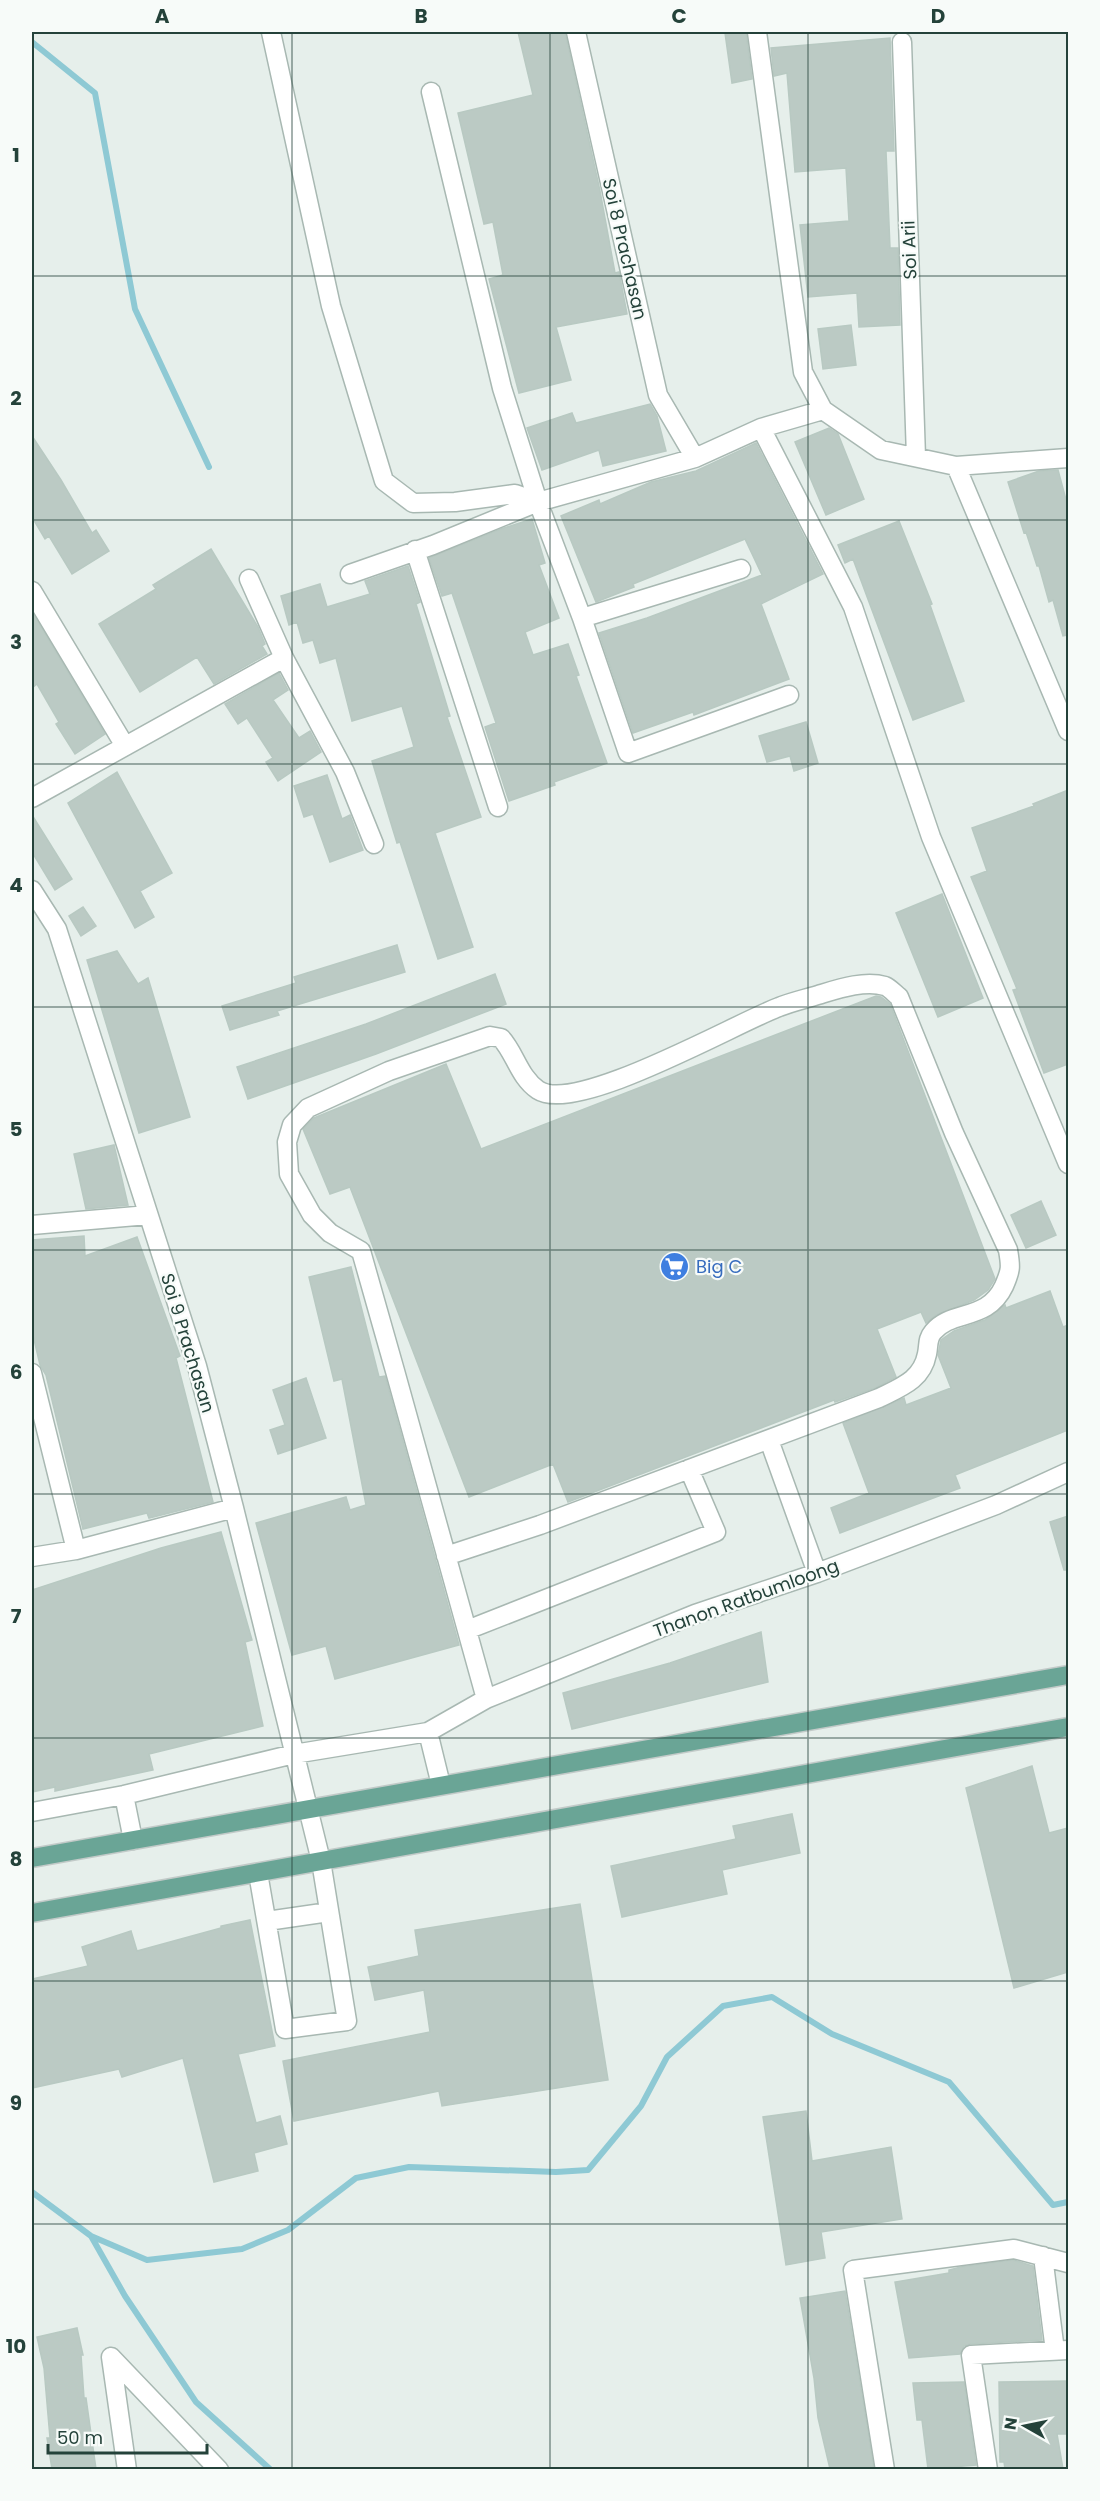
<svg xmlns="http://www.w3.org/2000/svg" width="1100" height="2501" font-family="Poppins,sans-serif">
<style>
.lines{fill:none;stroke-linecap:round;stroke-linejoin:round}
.stream{stroke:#8ec9d4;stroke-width:6}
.building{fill:#bbcac4;stroke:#b8c9c2;stroke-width:1.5}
.minor-casing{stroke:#a8b8b2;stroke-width:21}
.major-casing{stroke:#c2cac8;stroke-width:21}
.minor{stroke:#fff;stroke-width:18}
.major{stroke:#6aa596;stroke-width:18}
.grid{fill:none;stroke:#24423a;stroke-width:1.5;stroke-opacity:0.55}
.labels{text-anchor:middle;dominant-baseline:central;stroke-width:4.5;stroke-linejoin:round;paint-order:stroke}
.street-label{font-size:18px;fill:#24423a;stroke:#f7fbf9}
.shop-label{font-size:18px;fill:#366cbe;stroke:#f7fbf9;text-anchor:start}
.neatline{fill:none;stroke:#24423a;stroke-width:2}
.grid-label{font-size:20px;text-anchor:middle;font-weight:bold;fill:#24423a}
</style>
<rect width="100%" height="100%" fill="#e6efeb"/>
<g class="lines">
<path class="stream" d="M 32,42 L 95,93 L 135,309 L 209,467
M 32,2192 L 91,2236 L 125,2296 L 196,2402 L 271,2470
M 91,2236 L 147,2260 L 242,2249 L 288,2230 L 356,2178 L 409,2167 L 556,2172 L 588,2170 L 641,2106 L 667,2057 L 723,2006 L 772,1997 L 832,2034 L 949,2082 L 1053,2205 L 1068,2202"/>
</g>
<path class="building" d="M 518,32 L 565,32 L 600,191 L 615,273 L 619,272 L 627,314 L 556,327 L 571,380 L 519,393 L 489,279 L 503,275 L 493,222 L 484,224 L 458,113 L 533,95 Z
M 735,32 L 746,32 L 752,79 L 732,83 L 725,33 Z
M 890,38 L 894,151 L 886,151 L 890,248 L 898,248 L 900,325 L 859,327 L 857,293 L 808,297 L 800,225 L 849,221 L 846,168 L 795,172 L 787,73 L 774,76 L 771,48 Z
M 851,325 L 856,365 L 823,369 L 818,329 Z
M 650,404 L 657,416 L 666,451 L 603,466 L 599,450 L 542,470 L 527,428 L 572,413 L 576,423 Z
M 829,428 L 838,434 L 864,499 L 826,515 L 795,442 Z
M 32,436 L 61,480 L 92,533 L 96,530 L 109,551 L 72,574 L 49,536 L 45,539 L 32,517 Z
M 756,443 L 823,574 L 761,604 L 789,679 L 694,715 L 693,712 L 633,733 L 599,633 L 647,618 L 762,575 L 745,539 L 633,584 L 634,587 L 596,602 L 561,516 L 599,500 L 600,504 L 651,482 L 696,471 Z
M 1058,470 L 1068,507 L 1068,635 L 1063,636 L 1053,600 L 1049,602 L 1039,566 L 1037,566 L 1026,532 L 1024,533 L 1008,482 L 1039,471 Z
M 532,519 L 545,563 L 539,565 L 559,618 L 525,632 L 533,655 L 568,644 L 579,675 L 576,676 L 607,763 L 554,782 L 555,785 L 509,801 L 485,727 L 496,723 L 452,593 L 442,596 L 429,558 L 501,529 Z
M 899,521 L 932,604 L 930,605 L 964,701 L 913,720 L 853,559 L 845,563 L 838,545 Z
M 211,549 L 258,627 L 265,644 L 262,646 L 267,654 L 214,684 L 197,657 L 140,692 L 99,624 L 156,589 L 153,585 Z
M 408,566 L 420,602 L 416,604 L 450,716 L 447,717 L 481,817 L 435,833 L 473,947 L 438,959 L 400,842 L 397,843 L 372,761 L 414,747 L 402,706 L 352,721 L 336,658 L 320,663 L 313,640 L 303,643 L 297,622 L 289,625 L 281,596 L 320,584 L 327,607 L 370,594 L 365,581 Z
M 32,612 L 105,734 L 75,754 L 56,724 L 59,722 L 37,684 L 32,688 Z
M 279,673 L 288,690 L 273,700 L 299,738 L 310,731 L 321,752 L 278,781 L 266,762 L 273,758 L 247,718 L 238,724 L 225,704 Z
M 806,722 L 818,763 L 794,771 L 790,756 L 767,762 L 759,736 Z
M 117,772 L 172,873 L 140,891 L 154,917 L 135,928 L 68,803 Z
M 327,775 L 342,819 L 350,815 L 363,850 L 330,862 L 313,814 L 304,817 L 294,786 Z
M 1068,790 L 1068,1064 L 1044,1073 L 1013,990 L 1017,989 L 971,877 L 987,871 L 972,828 L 1034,806 L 1033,804 Z
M 32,815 L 72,879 L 55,890 L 32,852 Z
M 942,894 L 983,998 L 938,1017 L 896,913 Z
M 83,907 L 96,926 L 81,936 L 69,916 Z
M 397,945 L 405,972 L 277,1011 L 279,1015 L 230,1030 L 222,1006 L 296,983 L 294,977 Z
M 117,951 L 138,984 L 148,978 L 190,1117 L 139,1133 L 87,960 Z
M 495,974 L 506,1004 L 376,1054 L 248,1099 L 237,1067 L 366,1024 Z
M 876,996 L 881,997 L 890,1004 L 995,1279 L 988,1290 L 974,1300 L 936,1315 L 926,1323 L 921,1312 L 877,1329 L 896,1377 L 875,1388 L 835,1402 L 834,1400 L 568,1502 L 553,1464 L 469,1497 L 350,1187 L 330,1194 L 303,1129 L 314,1118 L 446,1064 L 481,1149 Z
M 114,1145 L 128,1205 L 86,1209 L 74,1154 Z
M 1041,1201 L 1056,1235 L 1026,1248 L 1011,1215 Z
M 84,1236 L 85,1256 L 137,1237 L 180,1356 L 176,1358 L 213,1502 L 149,1518 L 147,1513 L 83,1529 L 46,1375 L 40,1365 L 32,1331 L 32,1240 Z
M 351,1267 L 379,1377 L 385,1376 L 459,1645 L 335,1679 L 326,1646 L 292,1655 L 256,1523 L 346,1497 L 350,1510 L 366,1505 L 342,1379 L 334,1381 L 309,1277 Z
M 1050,1291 L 1063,1327 L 1068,1325 L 1068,1430 L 955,1475 L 960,1488 L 840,1533 L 831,1508 L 869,1493 L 843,1423 L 904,1398 L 906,1405 L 951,1388 L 938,1355 L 941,1340 L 954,1331 L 985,1320 L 1005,1305 L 1006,1308 Z
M 306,1378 L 326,1438 L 278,1454 L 270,1430 L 285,1425 L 273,1390 Z
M 1068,1516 L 1068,1570 L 1064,1570 L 1050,1522 Z
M 221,1532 L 252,1640 L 245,1642 L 263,1726 L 149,1754 L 153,1770 L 55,1791 L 55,1787 L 32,1792 L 32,1590 L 161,1548 Z
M 761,1632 L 768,1682 L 572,1729 L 563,1693 L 670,1663 Z
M 1032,1766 L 1049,1833 L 1068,1828 L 1068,1972 L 1014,1988 L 966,1788 Z
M 792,1814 L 800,1853 L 722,1870 L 727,1894 L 622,1917 L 611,1866 L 736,1839 L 733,1826 Z
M 580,1904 L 608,2080 L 442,2106 L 439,2091 L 294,2121 L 283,2061 L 430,2032 L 424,1990 L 375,2000 L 368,1967 L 419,1956 L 415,1930 Z
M 250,1920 L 275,2046 L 238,2054 L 256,2123 L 280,2116 L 287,2144 L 254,2153 L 258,2171 L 214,2182 L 183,2058 L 122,2077 L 119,2069 L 32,2088 L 32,1979 L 88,1966 L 82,1947 L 131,1931 L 137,1951 L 221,1928 L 221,1926 Z
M 806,2111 L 812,2161 L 891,2147 L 902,2219 L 821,2232 L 825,2258 L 786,2265 L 763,2117 Z
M 1013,2260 L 1033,2266 L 1042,2340 L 970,2344 L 964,2346 L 960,2354 L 909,2358 L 895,2282 L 949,2273 L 949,2270 L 961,2267 Z
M 845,2291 L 874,2469 L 830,2469 L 818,2418 L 814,2378 L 800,2298 Z
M 77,2328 L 83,2355 L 81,2355 L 84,2398 L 86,2398 L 96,2469 L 52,2469 L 47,2438 L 50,2438 L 44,2368 L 37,2337 Z
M 1068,2381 L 1068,2434 L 1057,2434 L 1063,2469 L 1005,2469 L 1004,2462 L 1000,2462 L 999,2382 Z
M 964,2382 L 976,2465 L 928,2469 L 922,2420 L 917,2420 L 913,2383 Z"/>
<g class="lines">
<defs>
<path id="minor" d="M 271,32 L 331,306 L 384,481 L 413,503 L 455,502 L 515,494 L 538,502
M 576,32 L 658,395 L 695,458
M 757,32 L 803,372 L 823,410 L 881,450 L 956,466 L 1068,458
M 902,42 L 916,457
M 431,92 L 502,388 L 538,502 L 582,618 L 628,753 L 789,695
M 761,428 L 853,607 L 931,837 L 1068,1164
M 956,466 L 1068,731
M 415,550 L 498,807
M 350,574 L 433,545 L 538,502 L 695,458 L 761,428 L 823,410
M 249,579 L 284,658 L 345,772 L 374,844
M 32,591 L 125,746
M 582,618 L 741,569
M 32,798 L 284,658
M 32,890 L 57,929 L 197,1366 L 234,1508 L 321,1861 L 347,2021 L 285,2029 L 258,1873
M 32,1225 L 148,1215
M 32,1373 L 76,1550
M 769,1440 L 817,1573
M 446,1556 L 540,1525 L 879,1398 C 901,1387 922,1380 927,1354 C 929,1345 927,1339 933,1332 C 952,1309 987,1322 1004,1286 C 1011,1270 1011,1267 1008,1250 L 954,1133 L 899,997 C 895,994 890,988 885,986 C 864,980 838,989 818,995 C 805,999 791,1002 779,1007 C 734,1024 576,1115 538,1090 C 519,1077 515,1053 501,1038 L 490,1036 L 389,1071 L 308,1108 L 292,1125 L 287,1142 L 289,1174 L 312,1215 L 330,1233 L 361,1251 C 404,1400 444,1550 486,1699
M 32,1557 L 76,1550 L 234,1508
M 467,1630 L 716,1532 L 689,1469
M 428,1732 L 441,1785
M 124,1795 L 133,1840
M 32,1812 L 124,1795 L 294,1754 L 428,1732 L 486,1699 L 695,1614 L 817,1573 L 996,1505 L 1068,1472
M 267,1921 L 329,1912
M 1043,2256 L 1055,2351
M 111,2357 L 219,2470
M 111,2357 L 127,2470
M 885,2470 L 853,2270 L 1014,2249 L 1068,2263
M 988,2470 L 971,2355 L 1068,2350"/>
<path id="major" d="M 32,1858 L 1068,1675
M 32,1913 L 1068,1727"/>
</defs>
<use href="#minor" class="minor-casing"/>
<use href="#major" class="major-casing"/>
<use href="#minor" class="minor"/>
<use href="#major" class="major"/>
</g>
<path class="grid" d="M 292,32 L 292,2470M 550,32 L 550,2470M 808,32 L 808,2470M 32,276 L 1068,276M 32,520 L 1068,520M 32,764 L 1068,764M 32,1007 L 1068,1007M 32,1250 L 1068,1250M 32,1494 L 1068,1494M 32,1738 L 1068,1738M 32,1981 L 1068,1981M 32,2224 L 1068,2224"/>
<defs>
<symbol id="supermarket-disc" viewBox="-11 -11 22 22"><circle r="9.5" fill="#3f7fe0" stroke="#f7fbf9"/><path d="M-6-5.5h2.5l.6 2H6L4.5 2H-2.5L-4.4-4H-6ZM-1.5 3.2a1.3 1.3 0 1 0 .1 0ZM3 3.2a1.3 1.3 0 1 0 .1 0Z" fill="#fff"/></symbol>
</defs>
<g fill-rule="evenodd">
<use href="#supermarket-disc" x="658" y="1250" width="33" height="33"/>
</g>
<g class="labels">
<g class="street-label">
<text transform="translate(625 249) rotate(77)">Soi 8 Prachasan</text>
<text transform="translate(909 250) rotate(-92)">Soi Arii</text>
<text transform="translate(188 1343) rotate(73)">Soi 9 Prachasan</text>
<text transform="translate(746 1598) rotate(-20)">Thanon Ratbumloong</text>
</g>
<g class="shop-label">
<text x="696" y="1266">Big C</text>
</g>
</g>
<rect width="1100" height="2501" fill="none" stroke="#f7fbf9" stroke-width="66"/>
<g transform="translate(1025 2426) rotate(279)" stroke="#f7fbf9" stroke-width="4.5" paint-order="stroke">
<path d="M0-4.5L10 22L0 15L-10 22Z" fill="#24423a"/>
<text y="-9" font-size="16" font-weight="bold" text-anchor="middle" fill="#24423a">N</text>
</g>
<path d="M48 2444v9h159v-9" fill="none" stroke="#24423a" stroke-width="3"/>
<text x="57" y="2444" font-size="18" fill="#24423a" stroke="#f7fbf9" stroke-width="4.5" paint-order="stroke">50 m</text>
<rect x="33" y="33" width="1034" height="2435" class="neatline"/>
<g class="grid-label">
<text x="162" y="23">A</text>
<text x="421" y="23">B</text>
<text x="679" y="23">C</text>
<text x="938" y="23">D</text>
<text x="16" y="162">1</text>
<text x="16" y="405">2</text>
<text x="16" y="649">3</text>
<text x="16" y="892">4</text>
<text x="16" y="1136">5</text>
<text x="16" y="1379">6</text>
<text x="16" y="1623">7</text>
<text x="16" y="1866">8</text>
<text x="16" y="2110">9</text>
<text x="16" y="2353">10</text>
</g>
</svg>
